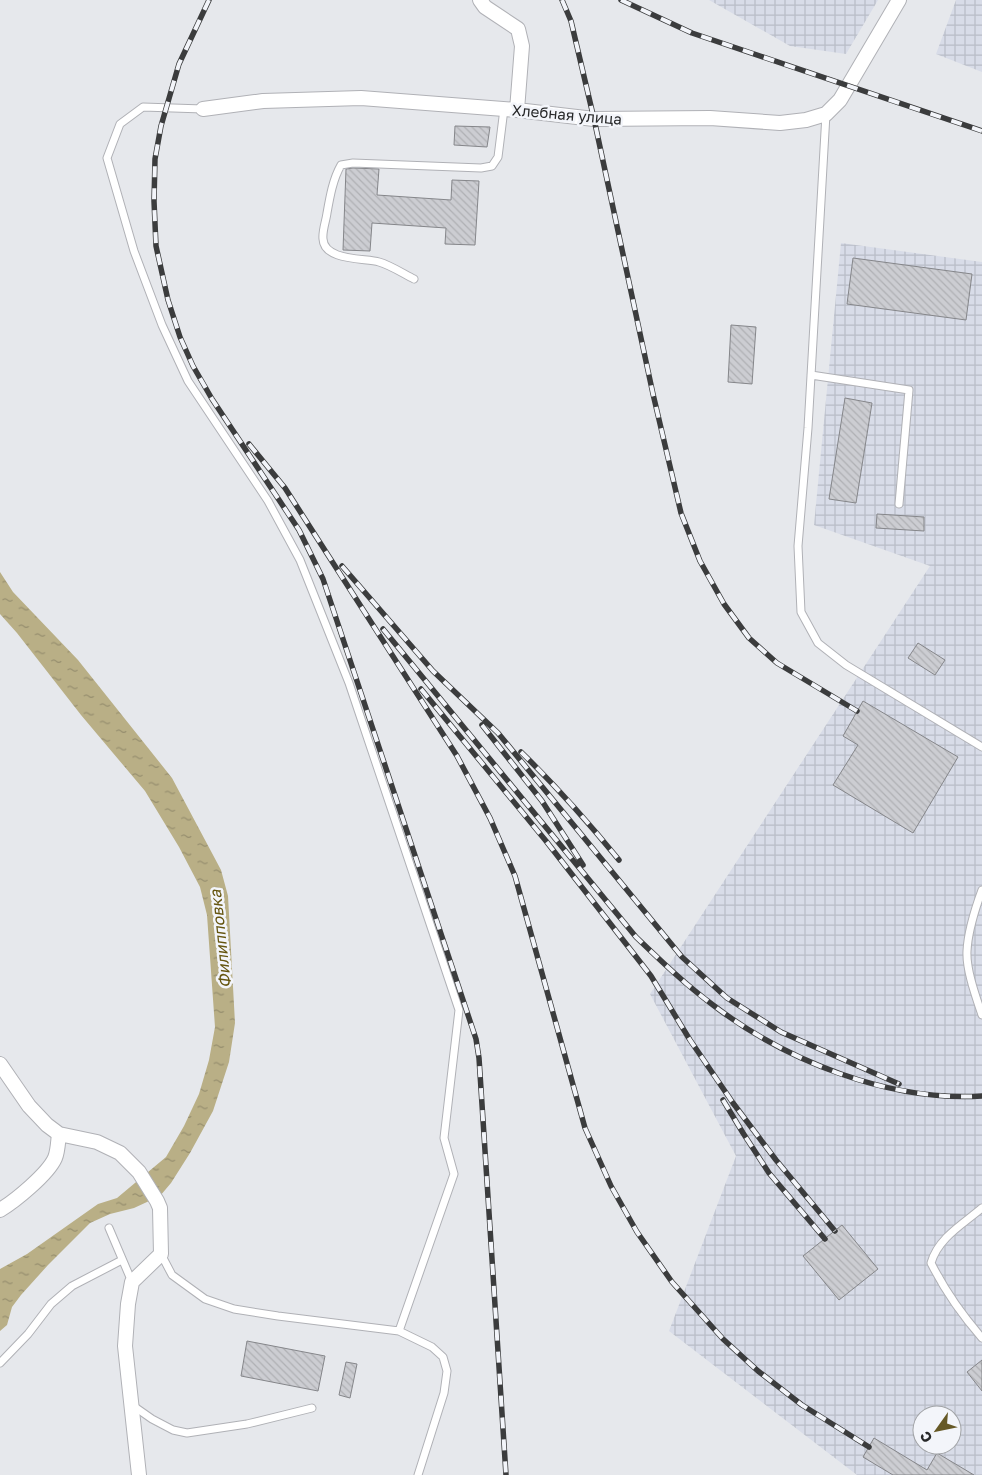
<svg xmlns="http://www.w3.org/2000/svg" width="982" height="1475" font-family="'Golos Text',sans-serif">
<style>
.industrial{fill:url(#industrial-grid);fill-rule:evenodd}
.water{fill:url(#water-ripples)}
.building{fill:url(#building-back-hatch);stroke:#85868a}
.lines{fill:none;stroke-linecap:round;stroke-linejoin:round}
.service-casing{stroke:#b0b1b6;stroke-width:9}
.minor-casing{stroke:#b0b1b6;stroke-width:16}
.service{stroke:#fff;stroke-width:7}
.minor{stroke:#fff;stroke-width:14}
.rail-casing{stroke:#3b3c3d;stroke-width:5.5}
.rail{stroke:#f3f5fa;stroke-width:4;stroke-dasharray:11;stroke-linecap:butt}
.labels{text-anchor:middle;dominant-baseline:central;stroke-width:5;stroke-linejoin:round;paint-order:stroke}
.street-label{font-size:15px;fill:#272829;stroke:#f3f5fa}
.water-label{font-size:16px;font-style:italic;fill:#65550f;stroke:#f3f5fa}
</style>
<defs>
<pattern id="industrial-grid" width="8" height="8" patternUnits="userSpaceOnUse" patternTransform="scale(1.25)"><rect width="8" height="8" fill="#d8dce8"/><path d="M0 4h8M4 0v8" fill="none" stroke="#b9bdc7"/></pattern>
<pattern id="water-ripples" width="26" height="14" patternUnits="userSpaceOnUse" patternTransform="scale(1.25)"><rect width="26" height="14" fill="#b9af86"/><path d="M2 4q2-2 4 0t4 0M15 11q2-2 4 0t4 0" fill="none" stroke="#968e6e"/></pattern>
<pattern id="building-back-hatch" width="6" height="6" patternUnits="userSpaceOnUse" patternTransform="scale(1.25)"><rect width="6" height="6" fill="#cccdd2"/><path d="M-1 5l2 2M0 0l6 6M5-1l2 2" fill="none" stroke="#afb0b4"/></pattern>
</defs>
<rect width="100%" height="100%" fill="#e6e8ec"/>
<path class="industrial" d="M 709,0 L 878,0 L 846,54 L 790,46 Z
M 956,0 L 982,0 L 982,72 L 936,54 Z
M 841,243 L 982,262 L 982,1475 L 857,1475 L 669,1331 L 736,1156 L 650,994 L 930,566 L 814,525 ZM 922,1415 L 952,1415 L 952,1445 L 922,1445 Z"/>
<path class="water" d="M 0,572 L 13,592 L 78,660 L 172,778 L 221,870 L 228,896 L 235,1023 L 229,1062 L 213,1111 L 190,1153 L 171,1183 L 160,1196 L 134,1208 L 110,1214 L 90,1223 L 48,1265 L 21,1295 L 12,1307 L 7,1325 L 0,1331 L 0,1269 L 27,1254 L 98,1204 L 117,1198 L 166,1157 L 184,1126 L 199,1094 L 209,1060 L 215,1027 L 207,915 L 200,887 L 179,847 L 145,791 L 81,715 L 17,633 L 0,614 Z"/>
<path class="building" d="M 455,126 L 490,127 L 487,147 L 454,145 Z
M 353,168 L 379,169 L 377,195 L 451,200 L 452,180 L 479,181 L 475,245 L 445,244 L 446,228 L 372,223 L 370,251 L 343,250 L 346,169 Z
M 853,258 L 972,274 L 966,320 L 847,304 Z
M 731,325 L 756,327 L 752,384 L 728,382 Z
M 845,398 L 872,403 L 856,503 L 829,499 Z
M 877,514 L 924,517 L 924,531 L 876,528 Z
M 918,643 L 945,660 L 935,675 L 908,658 Z
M 863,701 L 958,757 L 913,833 L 833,785 L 858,745 L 843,736 Z
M 842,1225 L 878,1269 L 839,1300 L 803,1256 Z
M 247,1341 L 325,1356 L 318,1391 L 241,1376 Z
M 982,1360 L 982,1391 L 967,1372 Z
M 346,1362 L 357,1364 L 350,1398 L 339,1395 Z
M 874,1438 L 927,1470 L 937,1453 L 974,1475 L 893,1475 L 863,1457 Z"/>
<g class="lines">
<defs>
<path id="service" d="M 203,109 L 143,107 L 120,124 L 107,158 L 134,251 L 162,325 L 188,381 L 268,501 L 300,560 L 349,683 L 459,1010 L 444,1138 L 454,1174 L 399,1331
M 826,114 L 808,428 L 798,546 L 801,612 L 818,643 L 846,665 L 982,747
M 414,279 C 404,274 390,265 379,262 C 365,258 324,261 323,239 C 322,231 326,221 327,213 C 330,196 333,179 341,165 L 353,163 L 481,168 L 492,166 L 498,157 L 504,109
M 811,375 L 909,390 L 899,504
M 982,890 C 975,909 968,930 967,951 C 966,970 976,997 982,1015
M 982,1208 C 963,1224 938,1238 931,1263 C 945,1291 962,1315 982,1338
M 109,1228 L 132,1282
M 161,1254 L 172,1275 L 205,1299 L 234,1309 L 278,1316 L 399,1331 L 432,1347 L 443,1357 L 447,1371 L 444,1393 L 418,1475
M 0,1363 L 28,1334 L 51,1304 L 72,1286 L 122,1260
M 132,1405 L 152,1419 L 173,1430 L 187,1433 L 247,1424 L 312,1408"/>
<path id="minor" d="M 480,0 L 485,7 L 518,29 L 522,46 L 517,110
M 203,109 L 263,101 L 361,98 L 517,110 L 594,119 L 710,118 L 780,123 L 806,120 L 826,114 L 840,100 L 899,0
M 0,1064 L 29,1106 L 47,1125 L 59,1134 L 97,1142 L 120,1153 L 139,1172 L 157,1201 L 160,1208 L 161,1254 L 132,1282 L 128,1304 L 125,1346 L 139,1475
M 0,1210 C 15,1201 48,1174 55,1158 C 58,1151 58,1141 59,1134"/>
</defs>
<use href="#service" class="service-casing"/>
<use href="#minor" class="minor-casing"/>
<use href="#service" class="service"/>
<use href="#minor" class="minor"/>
<defs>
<path id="rail" d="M 209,0 L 179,64 L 161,126 L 155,159 L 154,201 L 156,246 L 168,300 L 180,337 L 193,366 L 212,399 L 299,530 L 323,579 L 476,1039 L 479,1058 L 506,1475
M 562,0 L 571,21 L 594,119 L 653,394 L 681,513 L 700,561 L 724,604 L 749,638 L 777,663 L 857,711
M 621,0 L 692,33 L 982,131
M 249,444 L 285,488 L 317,538 L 457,756 L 490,818 L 515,876 L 585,1128 L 611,1186 L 637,1232 L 672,1282 L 723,1339 L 758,1371 L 802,1405 L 869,1447
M 342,566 L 433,671 L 498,733 L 682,957 L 727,998 L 781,1032 L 899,1084
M 383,629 L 636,937 C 661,961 686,985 713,1005 C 786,1061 890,1102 982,1096
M 421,689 L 546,841 L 651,976 L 690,1040 L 733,1103 L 776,1160 L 835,1231
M 482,725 L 542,801 L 583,865
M 521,752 C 556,786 588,822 619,860
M 723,1100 L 743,1133 L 769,1173 L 825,1239"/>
</defs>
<use href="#rail" class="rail-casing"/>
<use href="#rail" class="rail"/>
</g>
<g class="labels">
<g class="street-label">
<text transform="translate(567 114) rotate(5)">Хлебная улица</text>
</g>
<g class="water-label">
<text transform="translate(220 939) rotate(-96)">Филипповка</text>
</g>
</g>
<g transform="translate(937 1430) rotate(237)"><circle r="24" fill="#f3f5fa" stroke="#a1a3a6"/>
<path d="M0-4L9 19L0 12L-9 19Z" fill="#665926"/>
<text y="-8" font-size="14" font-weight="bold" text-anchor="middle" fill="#272829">С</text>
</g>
</svg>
